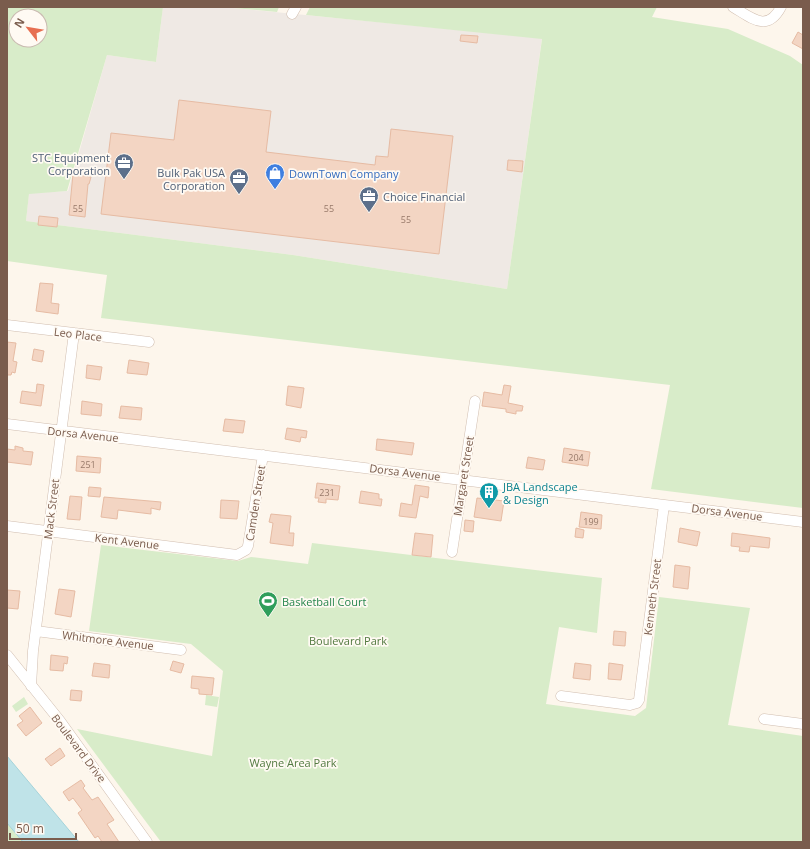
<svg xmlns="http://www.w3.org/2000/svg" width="810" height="849" font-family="'Open Sans',sans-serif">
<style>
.industrial{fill:#efe9e4}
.green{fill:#d8ecc9;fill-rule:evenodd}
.water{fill:#bfe3e8;stroke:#a5d3da}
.building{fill:#f3d5c3;stroke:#e6bba3}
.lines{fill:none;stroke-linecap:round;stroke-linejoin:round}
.minor-casing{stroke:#d1beb0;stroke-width:11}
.minor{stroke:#fff;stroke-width:10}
.labels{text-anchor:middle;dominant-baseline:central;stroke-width:3.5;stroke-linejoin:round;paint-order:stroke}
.number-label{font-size:9px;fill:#987a6a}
.service-label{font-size:11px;fill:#4e5e75;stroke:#fffaf3;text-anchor:end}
.shop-label{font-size:11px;fill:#366cbe;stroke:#fffaf3;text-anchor:start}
.street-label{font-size:11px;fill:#7a5c4d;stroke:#fffaf3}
.culture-label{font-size:11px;fill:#0d838f;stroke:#fffaf3;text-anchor:start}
.leisure-label{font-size:11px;fill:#27864d;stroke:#fffaf3;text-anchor:start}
.park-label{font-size:11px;fill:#537a41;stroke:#fffaf3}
</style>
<rect width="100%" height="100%" fill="#fdf6ec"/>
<path class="industrial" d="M 163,7 L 223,7 L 542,38 L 507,289 L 293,255 L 26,221 L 29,193 L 68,191 L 107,55 L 156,62 Z"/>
<path class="green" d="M 7,7 L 163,7 L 156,62 L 107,55 L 67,191 L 29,194 L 26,221 L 293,255 L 507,289 L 542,39 L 306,15 L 310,7 L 657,7 L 652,17 L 728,29 L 790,56 L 803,65 L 803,508 L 651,489 L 670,385 L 101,318 L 107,275 L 7,261 ZM 16,16 L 40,16 L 40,40 L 16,40 Z
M 223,7 L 279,7 L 277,12 Z
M 312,543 L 602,578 L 597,633 L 559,627 L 546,704 L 635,716 L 646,708 L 659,597 L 750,608 L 728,725 L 803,736 L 803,842 L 161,842 L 77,729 L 212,756 L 223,671 L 191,644 L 89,631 L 101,545 L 238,561 L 251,557 L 308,564 Z
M 206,695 L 219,697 L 217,707 L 205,705 Z
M 24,697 L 28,704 L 16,712 L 12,706 Z
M 7,823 L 23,842 L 7,842 Z"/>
<path class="water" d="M 7,756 L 79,842 L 23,842 L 7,823 Z"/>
<path class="building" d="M 798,32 L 803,35 L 803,49 L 792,43 Z
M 461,35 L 478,36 L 477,43 L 460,41 Z
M 179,100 L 271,111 L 266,152 L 375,165 L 376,156 L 388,157 L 391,129 L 453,136 L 439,254 L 101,214 L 111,133 L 174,140 Z
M 508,160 L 523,161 L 522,172 L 507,170 Z
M 73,174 L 91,177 L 89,184 L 88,184 L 85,217 L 69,215 Z
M 39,216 L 58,218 L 57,227 L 38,225 Z
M 40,283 L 53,284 L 51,303 L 59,304 L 58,314 L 36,311 Z
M 7,342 L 16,343 L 13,361 L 17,362 L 15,373 L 12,372 L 11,375 L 7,375 Z
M 34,349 L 44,351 L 42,362 L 32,360 Z
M 129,360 L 149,363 L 147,375 L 127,373 Z
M 87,365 L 102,367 L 100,380 L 86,378 Z
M 37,384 L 44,385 L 41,406 L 20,403 L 22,391 L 36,393 Z
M 504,385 L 511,386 L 508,403 L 523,406 L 522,411 L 516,411 L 516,414 L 506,412 L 506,409 L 482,406 L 484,392 L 502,395 Z
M 288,386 L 304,388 L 301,408 L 286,405 Z
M 82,401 L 102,404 L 101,416 L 81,414 Z
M 121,406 L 142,408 L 141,420 L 119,418 Z
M 225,419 L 245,421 L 243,433 L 223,431 Z
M 287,428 L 307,431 L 306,438 L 301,437 L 300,442 L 285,439 Z
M 377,439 L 414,443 L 412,455 L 376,450 Z
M 15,446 L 23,448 L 23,451 L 33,452 L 31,465 L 7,462 L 7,449 L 15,450 Z
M 564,448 L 590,452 L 588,466 L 562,462 Z
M 77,456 L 101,458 L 100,473 L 76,471 Z
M 528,457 L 545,460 L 543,470 L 526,468 Z
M 317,483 L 340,486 L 338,500 L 326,499 L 326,503 L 318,502 L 319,498 L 315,498 Z
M 415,485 L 429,487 L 428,498 L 420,496 L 416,518 L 399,516 L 401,503 L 412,505 Z
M 89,487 L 101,488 L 100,497 L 88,496 Z
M 361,491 L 379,494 L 379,499 L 382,499 L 381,506 L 359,503 Z
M 70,496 L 82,497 L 80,520 L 67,519 Z
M 104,497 L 161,502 L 160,510 L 151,508 L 151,514 L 118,510 L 117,519 L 101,517 Z
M 477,498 L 504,501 L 501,521 L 474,517 Z
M 221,500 L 239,501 L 237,519 L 220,518 Z
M 581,512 L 602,515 L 601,529 L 579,527 Z
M 271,514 L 291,516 L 289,533 L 294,533 L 293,546 L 270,543 L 273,523 L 269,522 Z
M 465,520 L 474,521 L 473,532 L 464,531 Z
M 576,528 L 584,530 L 583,538 L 575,537 Z
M 680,528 L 700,532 L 697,546 L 678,542 Z
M 415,533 L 433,535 L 431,557 L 412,555 Z
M 732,533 L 770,538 L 769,548 L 750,546 L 749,552 L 739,551 L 740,547 L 731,546 Z
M 675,565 L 690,567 L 688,589 L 673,587 Z
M 59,589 L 75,591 L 71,617 L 55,614 Z
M 7,590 L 20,591 L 18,609 L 7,608 Z
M 614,631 L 626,632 L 625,646 L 613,645 Z
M 51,655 L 68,657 L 67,664 L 64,663 L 63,671 L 50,670 Z
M 173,661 L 184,664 L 181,673 L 170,670 Z
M 94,663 L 110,665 L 109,678 L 92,676 Z
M 575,663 L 591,665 L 590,680 L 573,678 Z
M 609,663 L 623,665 L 621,680 L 608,679 Z
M 192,676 L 214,678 L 212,695 L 199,694 L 199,689 L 191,688 Z
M 71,690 L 82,691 L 81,701 L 70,700 Z
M 30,707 L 42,723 L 26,736 L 17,725 L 23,721 L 19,716 Z
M 60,748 L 65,756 L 51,766 L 45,759 Z
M 81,780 L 85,786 L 83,788 L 92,800 L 98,797 L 114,820 L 107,824 L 119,842 L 102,842 L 98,836 L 95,838 L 78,813 L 82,810 L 73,798 L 69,801 L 63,792 Z"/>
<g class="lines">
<defs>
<path id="minor" d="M 733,7 C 752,18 767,33 781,7
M 292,14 L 296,7
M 7,325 L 149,342
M 7,424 L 803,522
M 7,526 L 237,555 L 246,550 L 248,546 L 263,455
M 452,552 L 475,401
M 36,631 L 181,650
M 7,655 L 60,721 L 147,842
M 31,686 L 33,651 L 74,333
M 561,696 L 630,705 L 637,703 L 639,700 L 664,505
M 764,719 L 803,724"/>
</defs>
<use href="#minor" class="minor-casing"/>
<use href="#minor" class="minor"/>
</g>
<defs>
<symbol id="office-pin" viewBox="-11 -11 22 30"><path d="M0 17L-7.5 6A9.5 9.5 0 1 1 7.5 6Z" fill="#5c6f8a" stroke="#fffaf3"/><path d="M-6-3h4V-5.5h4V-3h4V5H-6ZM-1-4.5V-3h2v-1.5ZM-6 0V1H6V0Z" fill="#fff"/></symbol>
<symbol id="shop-pin" viewBox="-11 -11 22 30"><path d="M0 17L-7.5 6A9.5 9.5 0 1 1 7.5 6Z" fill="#3f7fe0" stroke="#fffaf3"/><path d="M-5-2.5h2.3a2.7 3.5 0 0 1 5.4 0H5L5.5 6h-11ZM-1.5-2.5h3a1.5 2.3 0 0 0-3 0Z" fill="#fff"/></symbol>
<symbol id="building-pin" viewBox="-11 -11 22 30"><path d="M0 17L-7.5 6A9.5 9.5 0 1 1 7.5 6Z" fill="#0f9aa8" stroke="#fffaf3"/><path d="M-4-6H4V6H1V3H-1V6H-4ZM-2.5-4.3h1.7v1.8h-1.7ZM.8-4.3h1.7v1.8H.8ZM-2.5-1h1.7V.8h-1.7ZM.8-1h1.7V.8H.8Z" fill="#fff"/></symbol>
<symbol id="stadium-pin" viewBox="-11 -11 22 30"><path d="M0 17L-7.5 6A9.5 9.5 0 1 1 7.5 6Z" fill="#2e9e5b" stroke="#fffaf3"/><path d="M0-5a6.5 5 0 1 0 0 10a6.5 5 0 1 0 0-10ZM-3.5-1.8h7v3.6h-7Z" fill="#fff"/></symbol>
</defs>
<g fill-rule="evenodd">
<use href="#office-pin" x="113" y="152" width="22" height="30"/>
<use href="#shop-pin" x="264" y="162" width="22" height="30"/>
<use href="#office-pin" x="228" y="167" width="22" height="30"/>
<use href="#office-pin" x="358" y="185" width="22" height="30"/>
<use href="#building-pin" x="478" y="481" width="22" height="30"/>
<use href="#stadium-pin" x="257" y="590" width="22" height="30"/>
</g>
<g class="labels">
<g class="number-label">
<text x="78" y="208">55</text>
<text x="329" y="208">55</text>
<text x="406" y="219">55</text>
<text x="576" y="457">204</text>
<text x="88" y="464">251</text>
<text x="327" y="492">231</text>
<text x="591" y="521">199</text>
</g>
<g class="service-label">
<text x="110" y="157">STC Equipment<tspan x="110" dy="13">Corporation</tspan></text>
<text x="225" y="172">Bulk Pak USA<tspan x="225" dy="13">Corporation</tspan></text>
<text x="383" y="196" text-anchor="start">Choice Financial</text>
</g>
<g class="shop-label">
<text x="289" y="173">DownTown Company</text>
</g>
<g class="street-label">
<text transform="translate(78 334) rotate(7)">Leo Place</text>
<text transform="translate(83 434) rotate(6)">Dorsa Avenue</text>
<text transform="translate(405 472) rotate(7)">Dorsa Avenue</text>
<text transform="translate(463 476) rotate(-81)">Margaret Street</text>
<text transform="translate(255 503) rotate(-81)">Camden Street</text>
<text transform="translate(51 509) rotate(-83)">Mack Street</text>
<text transform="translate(727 512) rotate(7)">Dorsa Avenue</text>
<text transform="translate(127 541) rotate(7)">Kent Avenue</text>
<text transform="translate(652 597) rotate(-83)">Kenneth Street</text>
<text transform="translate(108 640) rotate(7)">Whitmore Avenue</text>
<text transform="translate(79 748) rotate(53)">Boulevard Drive</text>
</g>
<g class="culture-label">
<text x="503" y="486">JBA Landscape<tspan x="503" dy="13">&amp; Design</tspan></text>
</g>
<g class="leisure-label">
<text x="282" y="601">Basketball Court</text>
</g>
<g class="park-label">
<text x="348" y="640">Boulevard Park</text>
<text x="293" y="762">Wayne Area Park</text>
</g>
</g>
<rect width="810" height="849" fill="none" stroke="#7a5c4d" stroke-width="16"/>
<g transform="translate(28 28) rotate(301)"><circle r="19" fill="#fffaf3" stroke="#cabbb1"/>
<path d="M0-3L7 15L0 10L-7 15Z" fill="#e76f51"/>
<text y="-6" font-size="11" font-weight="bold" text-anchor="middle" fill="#7a5c4d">N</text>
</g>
<path d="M10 833v6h66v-6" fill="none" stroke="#7a5c4d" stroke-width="2"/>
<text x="16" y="833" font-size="12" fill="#7a5c4d" stroke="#fffaf3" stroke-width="3" paint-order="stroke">50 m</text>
</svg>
